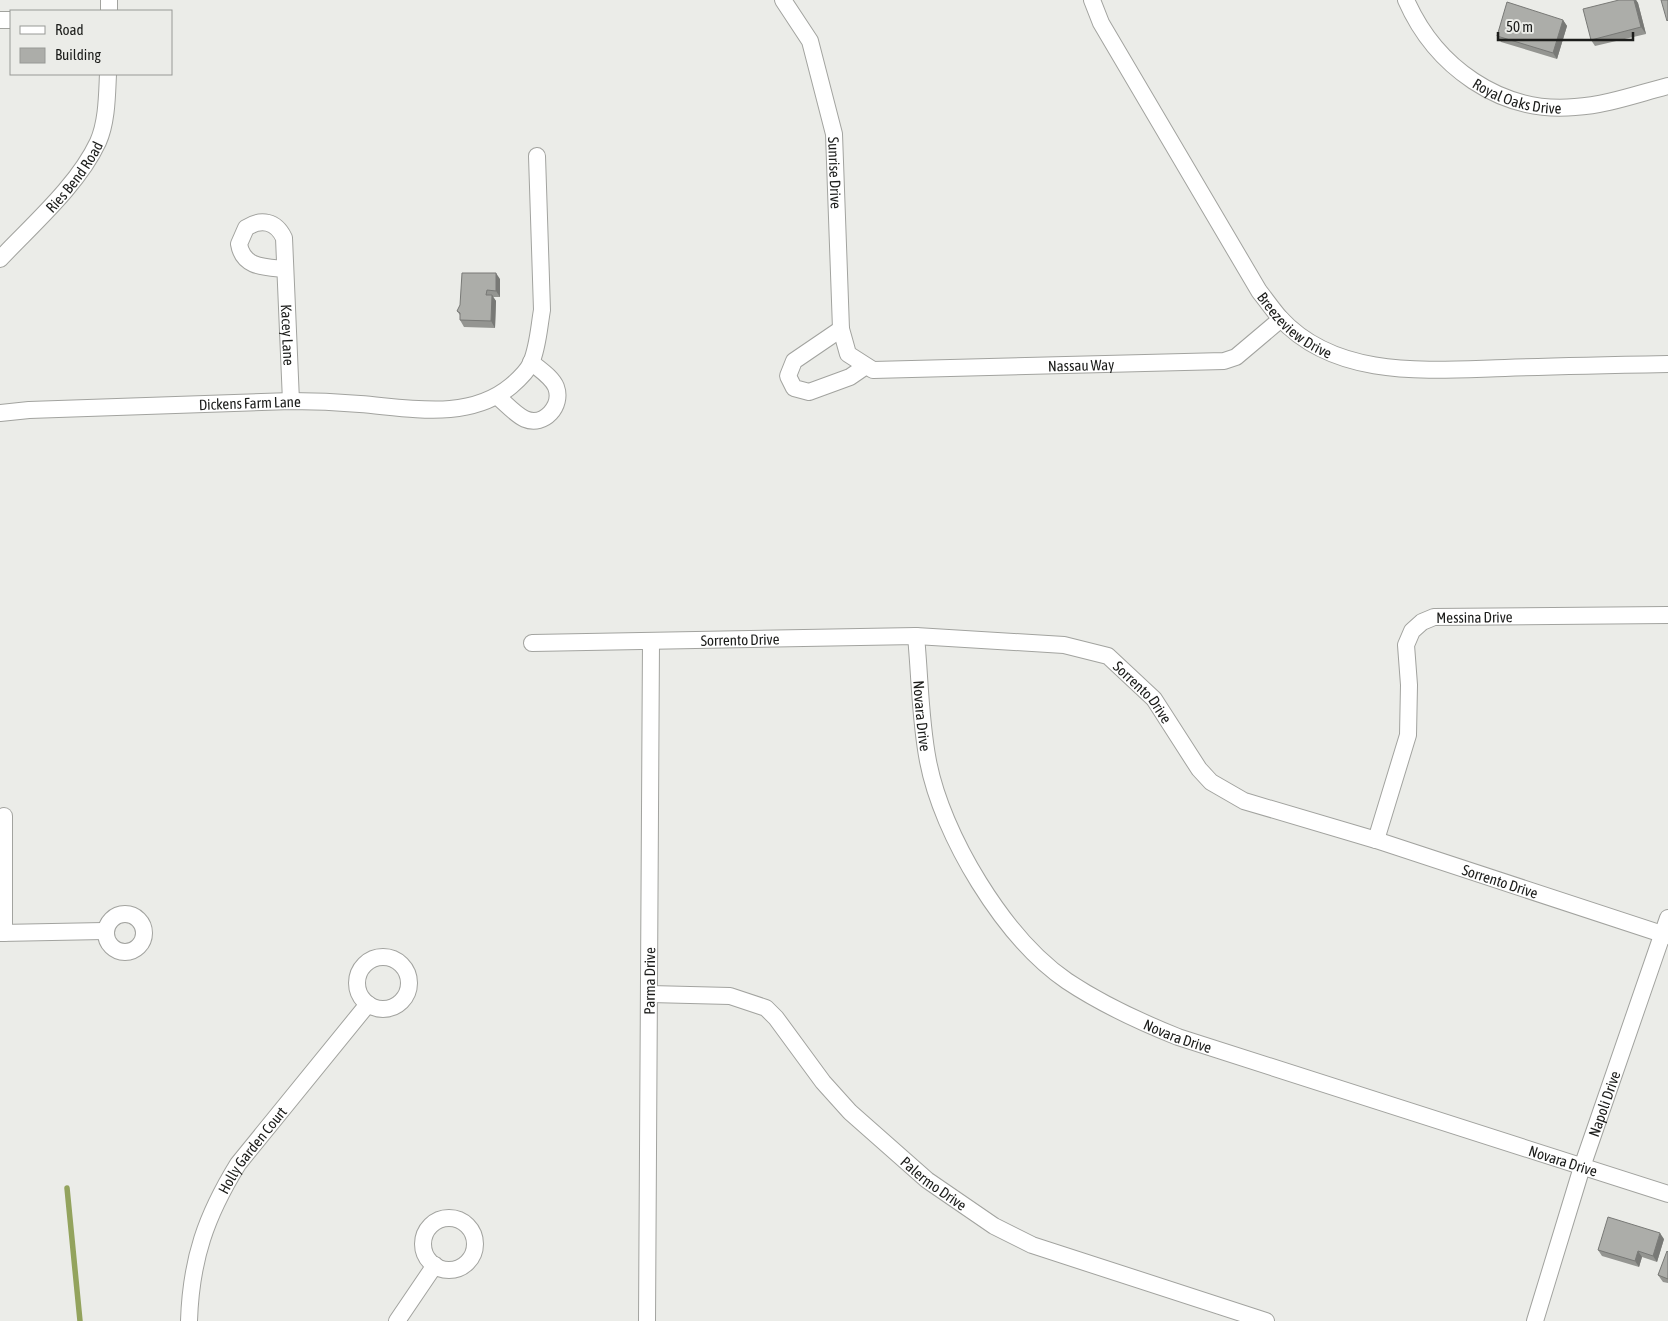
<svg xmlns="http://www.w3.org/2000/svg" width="1668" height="1321" font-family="'Asap Condensed',sans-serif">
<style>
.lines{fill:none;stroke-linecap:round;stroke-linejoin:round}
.stream{stroke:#93a35d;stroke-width:5.5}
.street-casing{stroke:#a2a39f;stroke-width:18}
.street{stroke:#fff;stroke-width:16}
.wall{fill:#949591}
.shaded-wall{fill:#787976}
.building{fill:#acada9;stroke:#787976}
.labels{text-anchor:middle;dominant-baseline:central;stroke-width:4;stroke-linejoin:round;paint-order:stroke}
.street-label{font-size:15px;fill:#1c1d1b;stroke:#ebece8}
</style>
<rect width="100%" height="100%" fill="#ebece8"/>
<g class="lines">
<path class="stream" d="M 67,1188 L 80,1321"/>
<defs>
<g id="street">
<path d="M 109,0 L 109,11"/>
<path id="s1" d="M 783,0 L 810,41 L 834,134 L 841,329 L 848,354 L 873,370 L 1224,361 L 1236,357 L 1281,319"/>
<path id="s2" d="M 1092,0 L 1101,23 L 1259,291 C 1266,300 1273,310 1280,318 C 1337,380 1430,370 1505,368 C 1560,366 1614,365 1668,364"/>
<path id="s3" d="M 1406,0 C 1435,66 1500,114 1575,107 C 1607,105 1637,94 1668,86"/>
<path d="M 0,20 L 11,20"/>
<path id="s4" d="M 0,259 C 33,224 78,185 98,142 C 107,122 107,95 108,74"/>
<path id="s5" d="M 285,269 C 265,267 243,268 239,244 L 246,228 C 261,218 276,221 284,238 L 291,401"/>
<path d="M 841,329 L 794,361 L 788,376 L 794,388 L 809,392 L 850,377 L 866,366"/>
<path d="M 498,397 C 506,404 516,415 525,419 C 544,427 563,406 556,387 C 552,377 539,369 531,362"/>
<path id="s6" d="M 0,413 L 29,410 L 291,401 C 314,401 337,402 360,404 C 410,408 469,421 511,386 C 518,380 527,372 531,363 C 538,347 539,327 542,310 L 537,156"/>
<path id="s7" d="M 916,636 C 920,678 920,720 928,761 C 942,835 1004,938 1067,981 C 1103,1005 1138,1021 1178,1037 L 1668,1194"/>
<path id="s8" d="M 532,643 L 916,636 L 1064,645 L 1108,656 L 1154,699 L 1199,769 L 1211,782 L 1244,801 L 1376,840 L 1668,936"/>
<path d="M 4,816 L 4,933"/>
<path id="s9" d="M 1376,840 L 1408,735 L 1409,685 L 1406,645 L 1412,631 L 1422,622 L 1434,617 L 1668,615"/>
<circle cx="125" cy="933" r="19"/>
<path d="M 0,933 L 104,931"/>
<circle cx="383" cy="983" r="26"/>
<path id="s10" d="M 650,994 L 730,996 L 766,1008 L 776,1018 L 823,1082 L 850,1112 L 927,1180 L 994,1226 L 1032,1245 L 1266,1321"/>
<circle cx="449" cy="1244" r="26"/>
<path id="s11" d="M 189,1321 C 191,1259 206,1216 238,1164 L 368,1004"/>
<path d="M 397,1321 L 435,1265"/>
<path id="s12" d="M 647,1321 L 651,641"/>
<path id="s13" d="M 1535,1321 L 1582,1167 L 1668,918"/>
</g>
</defs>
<use href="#street" class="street-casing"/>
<use href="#street" class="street"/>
</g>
<path class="wall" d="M 1619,0 L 1636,0 L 1638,3 L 1646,34 L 1595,46 L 1591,40 Z
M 1563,20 L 1567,26 L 1557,59 L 1501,42 L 1497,36 Z
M 500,279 L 500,297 L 493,297 L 496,301 L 495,328 L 464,327 L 460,320 L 460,315 L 457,311 Z
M 1664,1239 L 1657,1262 L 1642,1257 L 1639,1267 L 1602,1256 L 1598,1250 Z
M 1668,1252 L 1668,1283 L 1663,1282 L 1658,1275 Z"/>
<path class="shaded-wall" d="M 1634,0 L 1636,0 L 1638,3 L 1646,34 L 1641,27 Z
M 1563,20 L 1567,26 L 1557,59 L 1553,53 Z
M 496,273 L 500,279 L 500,297 L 496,291 Z
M 492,295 L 496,301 L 495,328 L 491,321 Z
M 1660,1233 L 1664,1239 L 1657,1262 L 1653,1256 Z
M 1638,1251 L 1642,1257 L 1639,1267 L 1635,1261 Z"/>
<path class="building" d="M 1619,0 L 1634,0 L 1641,27 L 1591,40 L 1583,9 Z
M 1661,0 L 1668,0 L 1668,20 L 1667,21 Z
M 1507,2 L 1563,20 L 1553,53 L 1497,36 Z
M 462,273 L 496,273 L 496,291 L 487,290 L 486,295 L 492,295 L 491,321 L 460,320 L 460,313 L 457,311 L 460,305 Z
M 1608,1217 L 1660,1233 L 1653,1256 L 1638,1251 L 1635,1261 L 1598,1250 Z
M 1667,1251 L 1668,1252 L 1668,1279 L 1658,1275 Z"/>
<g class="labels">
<g class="street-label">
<text stroke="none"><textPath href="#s3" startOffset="154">Royal Oaks Drive</textPath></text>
<text stroke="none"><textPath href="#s1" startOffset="184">Sunrise Drive</textPath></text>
<text stroke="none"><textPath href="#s4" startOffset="111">Ries Bend Road</textPath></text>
<text stroke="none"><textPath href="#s2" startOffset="386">Breezeview Drive</textPath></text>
<text stroke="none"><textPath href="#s5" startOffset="218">Kacey Lane</textPath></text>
<text stroke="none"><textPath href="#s1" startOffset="604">Nassau Way</textPath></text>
<text stroke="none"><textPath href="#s6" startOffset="250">Dickens Farm Lane</textPath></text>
<text stroke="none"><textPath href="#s9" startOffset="282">Messina Drive</textPath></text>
<text stroke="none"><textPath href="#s8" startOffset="208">Sorrento Drive</textPath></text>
<text stroke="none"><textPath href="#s8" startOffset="628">Sorrento Drive</textPath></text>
<text stroke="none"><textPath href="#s7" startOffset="80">Novara Drive</textPath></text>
<text stroke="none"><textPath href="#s8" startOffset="1048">Sorrento Drive</textPath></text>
<text stroke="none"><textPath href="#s12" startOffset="340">Parma Drive</textPath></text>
<text stroke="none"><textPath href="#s7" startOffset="515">Novara Drive</textPath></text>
<text stroke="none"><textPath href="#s13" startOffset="228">Napoli Drive</textPath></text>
<text stroke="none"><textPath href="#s11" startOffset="186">Holly Garden Court</textPath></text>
<text stroke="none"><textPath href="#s7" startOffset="920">Novara Drive</textPath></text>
<text stroke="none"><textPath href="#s10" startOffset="362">Palermo Drive</textPath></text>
</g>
</g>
<rect x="10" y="10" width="162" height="65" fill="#ebece8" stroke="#989996"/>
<rect x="20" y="26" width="25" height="8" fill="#ffffff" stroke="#989996"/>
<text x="55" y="35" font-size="15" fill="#1c1d1b">Road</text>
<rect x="20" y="48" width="25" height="15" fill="#acada9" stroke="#989996"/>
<text x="55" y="60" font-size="15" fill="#1c1d1b">Building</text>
<path d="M1498 32v8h135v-8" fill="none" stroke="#1c1d1b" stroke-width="2.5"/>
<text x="1506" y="32" font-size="15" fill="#1c1d1b" stroke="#ebece8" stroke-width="4" paint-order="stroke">50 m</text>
</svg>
